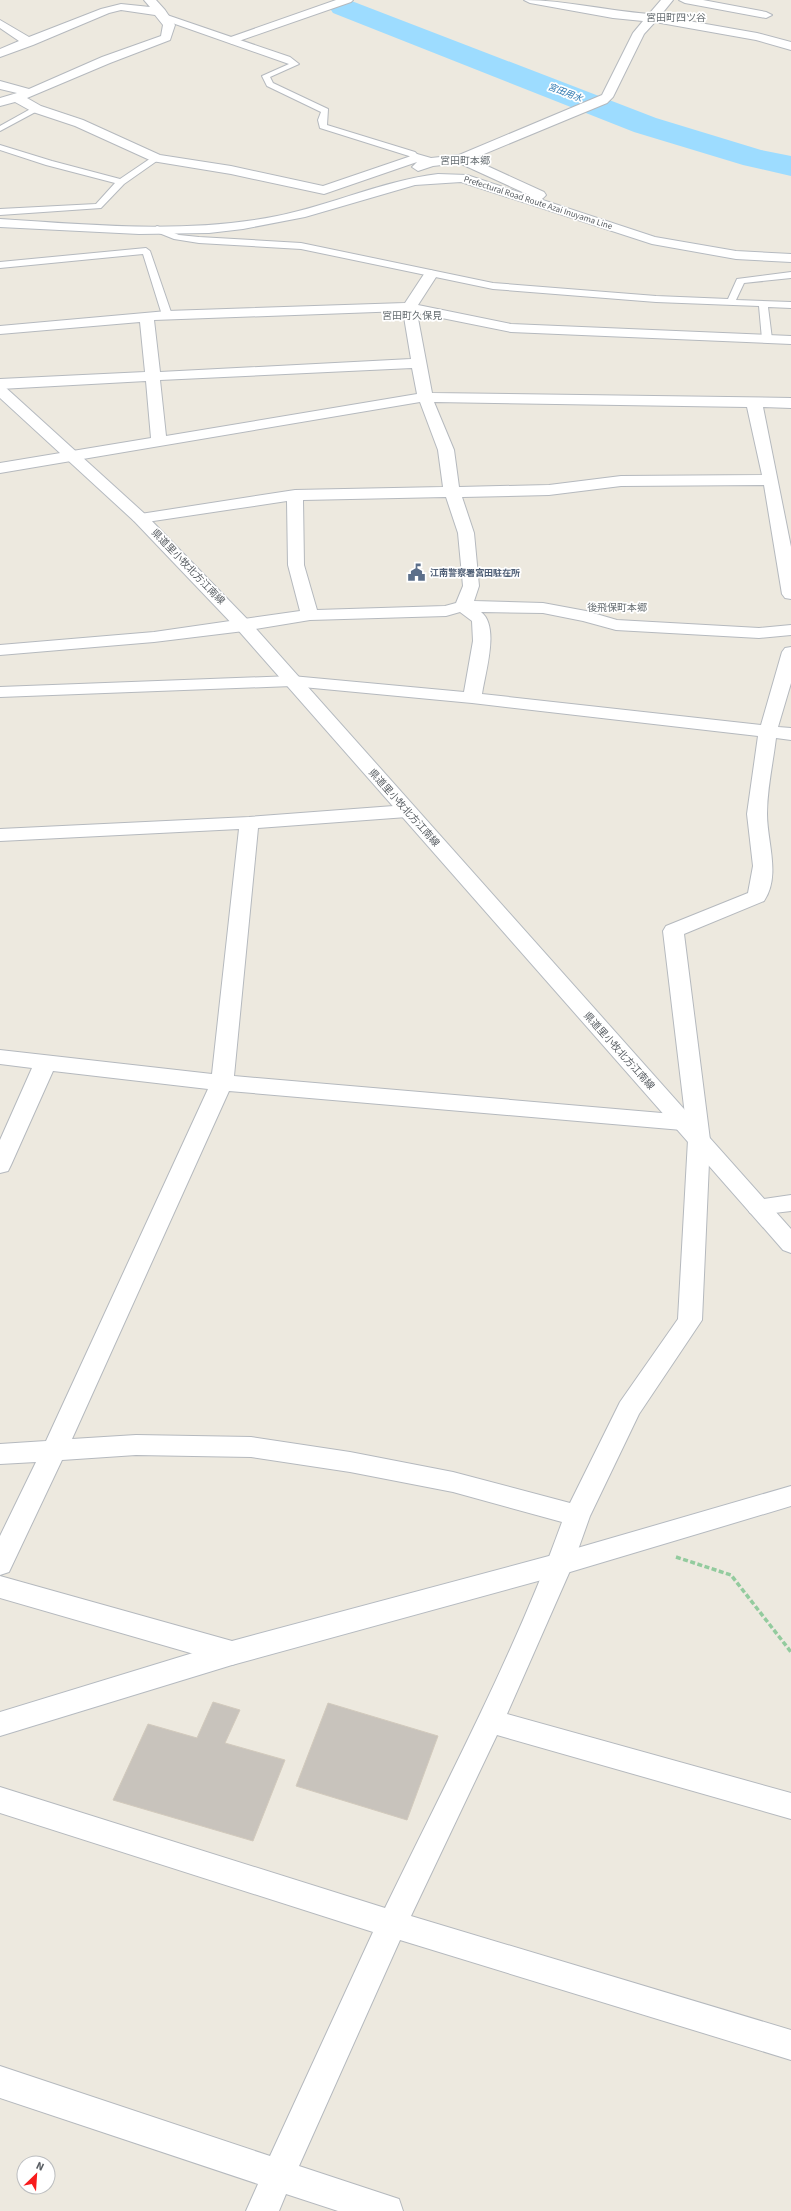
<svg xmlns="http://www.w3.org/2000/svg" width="791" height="2211" font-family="'Source Sans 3','Noto Sans JP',sans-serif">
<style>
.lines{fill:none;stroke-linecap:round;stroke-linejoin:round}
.river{fill:#9ddcff;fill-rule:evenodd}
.building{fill:#c8c3bc;stroke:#d2cabd}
.lane-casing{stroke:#b5b9be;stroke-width:2}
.street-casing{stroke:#b5b9be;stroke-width:2}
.secondary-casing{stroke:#b5bac0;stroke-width:2}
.path{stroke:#93cb9e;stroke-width:3.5;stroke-dasharray:5 2.5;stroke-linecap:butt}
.lane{fill:#fff;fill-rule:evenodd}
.street{fill:#fff;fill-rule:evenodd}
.secondary{fill:#fff;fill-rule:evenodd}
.labels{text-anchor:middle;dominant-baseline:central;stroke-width:3.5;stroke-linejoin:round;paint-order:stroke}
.far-water-label{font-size:9px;font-style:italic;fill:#3079b0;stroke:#fff}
.far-street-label{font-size:9px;fill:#585d62;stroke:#fff}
.far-service-label{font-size:9px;font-weight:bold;fill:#4e5e75;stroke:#fff;text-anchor:start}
.far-quarter-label{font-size:10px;fill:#697074;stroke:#fff}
.street-label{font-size:10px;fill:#585d62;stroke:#fff}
</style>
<rect width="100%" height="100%" fill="#ede9df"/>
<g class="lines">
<path class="river" d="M 349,0 L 656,118 L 761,150 L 791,156 L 791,176 L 743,165 L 634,132 L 333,13 L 329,7 L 333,1 Z"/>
</g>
<path class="building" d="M 213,1702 L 240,1710 L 225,1743 L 285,1760 L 253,1841 L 113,1800 L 148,1724 L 197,1738 Z
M 328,1703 L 438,1736 L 407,1820 L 296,1786 Z"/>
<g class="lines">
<defs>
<path id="lane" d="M 161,15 L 167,15 L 290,57 L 299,64 L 270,77 L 273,83 L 328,109 L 327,125 L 415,152 L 421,158 L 414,160 L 409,156 L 320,128 L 318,120 L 321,112 L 267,86 L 262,76 L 289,64 L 161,19 Z
M 34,107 L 41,109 L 0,131 L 0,126 Z
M 0,145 L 52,161 L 120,179 L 154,156 L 161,158 L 124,184 L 101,208 L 0,215 L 0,209 L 96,204 L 115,183 L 46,165 L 0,150 Z
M 157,226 L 179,235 L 199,237 L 301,243 L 493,283 L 656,296 L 728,299 L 737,279 L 791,272 L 791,278 L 744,283 L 736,300 L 791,302 L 791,308 L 768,307 L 772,339 L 767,342 L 762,339 L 759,306 L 656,302 L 493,289 L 301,249 L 199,243 L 174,239 L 154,231 L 153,229 Z
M 146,248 L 150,251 L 172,315 L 170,317 L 167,318 L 162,315 L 143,254 L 0,268 L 0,262 Z"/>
<path id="street" d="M 144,0 L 156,0 L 165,10 L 175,25 L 170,40 L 110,63 L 27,98 L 41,106 L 83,120 L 160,155 L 231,166 L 323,186 L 417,154 L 431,158 L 459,155 L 602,95 L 633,33 L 643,21 L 613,18 L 530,3 L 524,0 C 566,0 607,11 649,14 L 661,0 L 673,0 L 660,16 L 757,33 L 791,42 L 791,50 L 756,40 L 655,22 L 644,34 L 613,97 L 607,103 L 472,159 L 544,192 L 546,195 C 541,201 534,204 527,202 L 525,199 L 529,195 L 459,163 L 433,166 L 418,171 L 412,167 L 417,162 L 324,194 L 231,174 L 152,161 L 75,126 L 33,112 L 15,102 L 0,106 L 0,98 L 17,93 L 0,89 L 0,81 L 29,89 L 102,57 L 161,36 L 163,25 L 155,15 L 121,10 L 109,13 L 33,45 L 0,57 L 0,49 L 19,41 L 0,28 L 0,20 L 29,37 L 101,9 L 121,4 L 150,7 Z
M 336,0 L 353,0 L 351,2 L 236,42 L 232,44 L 226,40 L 228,38 Z
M 679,0 L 703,0 L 766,12 L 772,15 L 766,18 L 685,3 Z
M 431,270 L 438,274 L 418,305 L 511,324 L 791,336 L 791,344 L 511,332 L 417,313 L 432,393 L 791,398 L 791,408 L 763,407 L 791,547 L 791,599 L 785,598 L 782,594 L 764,485 L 621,486 L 549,495 L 462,497 L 474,533 L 479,586 L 474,601 L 543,603 L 586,611 L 617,620 L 759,628 L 791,625 L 791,635 L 759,638 L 616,630 L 583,621 L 543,613 L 481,612 C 500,626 485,673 482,694 L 761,725 L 782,652 L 785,648 L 791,647 L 791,683 L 778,727 L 791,728 L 791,740 L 776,738 C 773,763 767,789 767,814 C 767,842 781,876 764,901 L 684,934 L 710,1140 L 702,1320 L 639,1414 L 590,1516 L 573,1564 L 507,1714 L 791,1793 L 791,1819 L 497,1735 L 411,1916 L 791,2030 L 791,2060 L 400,1940 L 299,2166 L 399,2199 L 403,2211 L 338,2211 L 286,2194 L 279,2211 L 246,2211 L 258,2184 L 0,2098 L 0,2066 L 270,2156 L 373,1932 L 0,1813 L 0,1787 L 385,1908 C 446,1782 515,1653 562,1522 L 453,1492 L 350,1472 L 251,1457 L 136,1455 L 62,1460 L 9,1572 L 0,1575 L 0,1536 L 36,1462 L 0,1464 L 0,1444 L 46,1441 L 208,1089 L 53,1071 L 11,1165 L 8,1171 L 0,1173 L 0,1140 L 32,1068 L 0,1064 L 0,1050 L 212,1074 L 239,829 L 0,841 L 0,829 L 249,817 L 407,805 L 414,807 L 417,811 L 414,815 L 407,817 L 258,828 L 234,1076 L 685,1115 L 663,931 L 666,926 L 748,893 L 753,866 L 747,814 L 758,736 L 472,703 L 292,686 L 0,697 L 0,687 L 292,676 L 464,692 L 473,641 L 472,621 L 460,612 L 446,616 L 310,620 L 244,631 L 154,642 L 0,655 L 0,645 L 154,632 L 300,611 L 288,565 L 287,501 L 140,523 L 134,521 L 132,518 L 134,515 L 295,490 L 443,487 L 438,450 L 420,402 L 0,473 L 0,463 L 151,438 L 146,381 L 0,389 L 0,379 L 145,372 L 140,322 L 0,334 L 0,326 L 167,311 L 405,303 L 426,271 ZM 403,311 L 411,359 L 160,372 L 154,320 ZM 412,368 L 417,394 L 166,436 L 160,380 ZM 434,402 L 747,407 L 762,475 L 621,476 L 549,485 L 459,487 L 454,450 ZM 446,497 L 458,533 L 463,586 L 456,603 L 445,606 L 317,610 L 304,565 L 303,500 ZM 229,1091 L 682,1130 L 686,1128 L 688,1140 L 678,1319 L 620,1402 L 570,1503 L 453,1472 L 350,1452 L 251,1437 L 136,1435 L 72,1439 Z
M 791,1195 L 791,1211 L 758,1215 L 750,1213 L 747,1207 L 750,1201 Z
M 0,1576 L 232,1641 L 242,1645 L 246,1653 L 242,1661 L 232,1665 L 0,1598 Z"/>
<path id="secondary" d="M 438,174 L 467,175 L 655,237 L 736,251 L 791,254 L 791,262 L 736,259 L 652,244 L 461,182 L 415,185 L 305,217 L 243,229 L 209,233 L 139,234 L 0,227 L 0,219 C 92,225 186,234 277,216 C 332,205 382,181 438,174 Z
M 0,385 L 5,387 L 146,515 L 250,622 L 791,1229 L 791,1253 L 783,1250 L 238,630 L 134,521 L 0,398 Z
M 791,1486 L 791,1506 L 560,1575 L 232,1665 L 0,1736 L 0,1712 L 232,1641 L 560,1553 Z"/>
</defs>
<use href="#lane" class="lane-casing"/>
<use href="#street" class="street-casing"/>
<use href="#secondary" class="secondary-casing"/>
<path class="path" d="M 676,1557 L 731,1575 L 791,1652"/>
<use href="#lane" class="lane"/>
<use href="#street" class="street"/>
<use href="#secondary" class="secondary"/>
</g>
<defs>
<symbol id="civic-bare" viewBox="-9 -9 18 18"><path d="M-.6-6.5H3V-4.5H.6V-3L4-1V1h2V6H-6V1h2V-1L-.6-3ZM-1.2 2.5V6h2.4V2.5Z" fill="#5c6f8a" stroke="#fff" stroke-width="2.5" paint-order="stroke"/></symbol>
</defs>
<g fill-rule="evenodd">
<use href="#civic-bare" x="404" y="560" width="25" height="25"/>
</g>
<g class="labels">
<g class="far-water-label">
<text transform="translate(565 93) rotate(21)">宮田用水</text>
</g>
<g class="far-street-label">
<text transform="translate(538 203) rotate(18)">Prefectural Road Route Azai Inuyama Line</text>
</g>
<g class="far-service-label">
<text x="430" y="573">江南警察署宮田駐在所</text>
</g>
<g class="far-quarter-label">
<text x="676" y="18">宮田町四ツ谷</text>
<text x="465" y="161">宮田町本郷</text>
<text x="412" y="316">宮田町久保見</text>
<text x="617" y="608">後飛保町本郷</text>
</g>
<g class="street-label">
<text transform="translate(188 567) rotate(46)">県道里小牧北方江南線</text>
<text transform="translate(404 808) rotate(48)">県道里小牧北方江南線</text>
<text transform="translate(619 1051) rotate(48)">県道里小牧北方江南線</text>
</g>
</g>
<g transform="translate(36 2175) rotate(25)"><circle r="19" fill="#ffffff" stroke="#bcbec0"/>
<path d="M0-3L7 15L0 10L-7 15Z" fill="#f81b1c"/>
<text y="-6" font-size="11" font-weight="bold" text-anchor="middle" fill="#585d62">N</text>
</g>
</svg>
